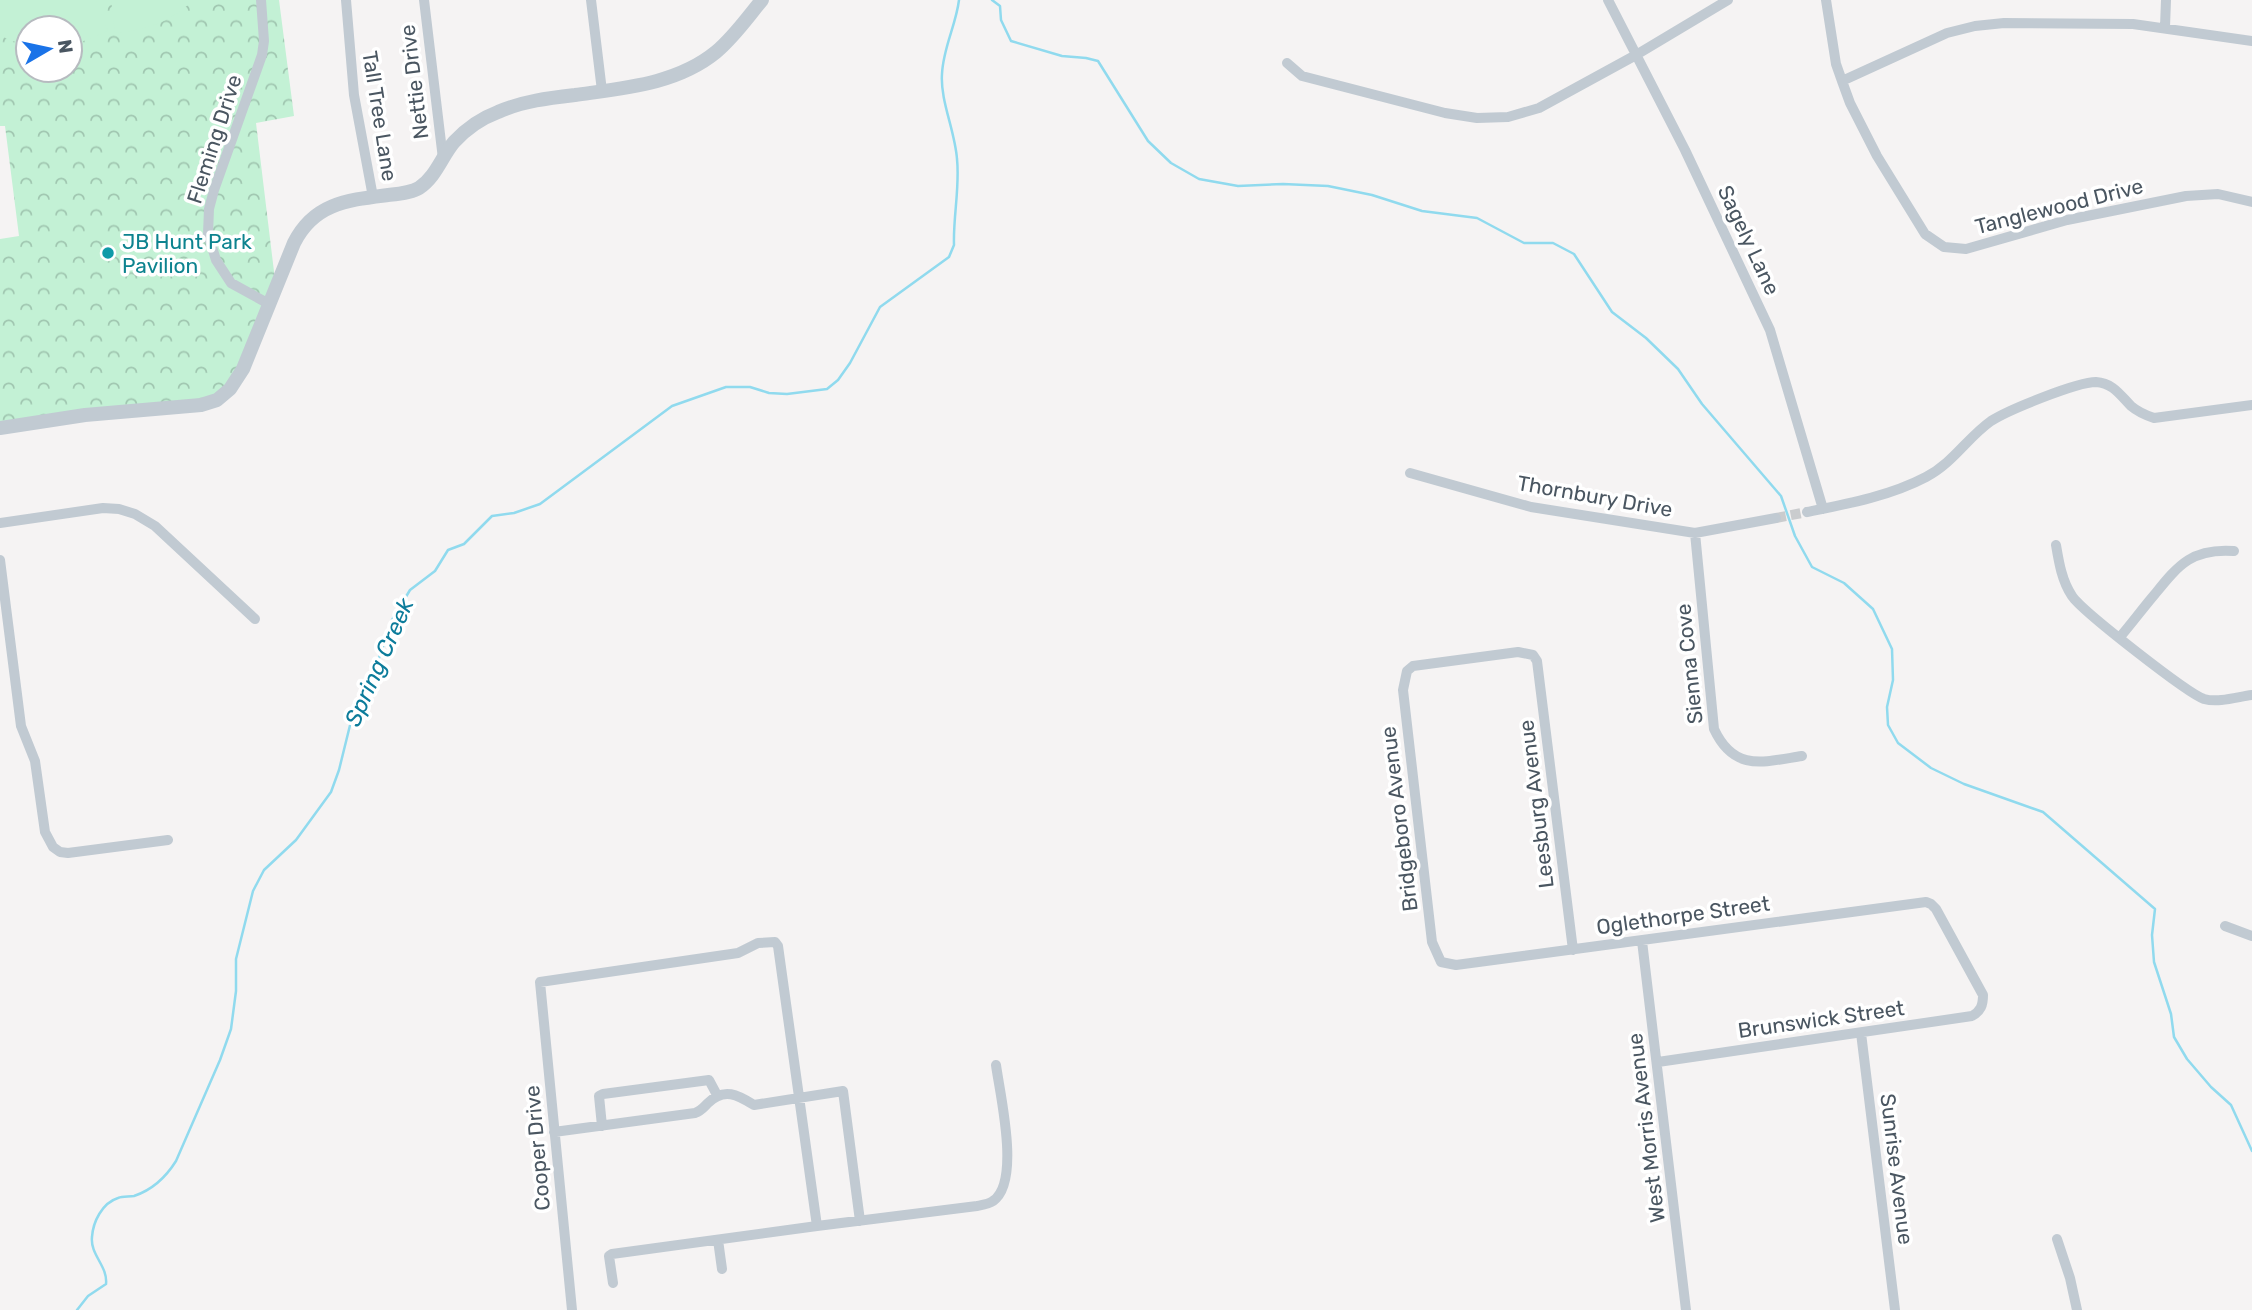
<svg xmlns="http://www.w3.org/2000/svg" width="2252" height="1310" font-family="Rubik,sans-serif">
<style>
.park{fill:url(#park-crowns);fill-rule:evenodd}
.garden{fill:#c3f1d5}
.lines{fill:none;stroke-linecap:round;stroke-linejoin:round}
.stream{stroke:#90daee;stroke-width:2.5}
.minor-tunnel{stroke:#caccce;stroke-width:10;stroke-dasharray:10 5;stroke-linecap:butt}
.minor{stroke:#c1cad2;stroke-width:10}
.tertiary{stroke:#c1cad2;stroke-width:14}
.culture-dot{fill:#0f9aa8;stroke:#fff;stroke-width:2.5}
.labels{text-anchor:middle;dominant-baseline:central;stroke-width:7;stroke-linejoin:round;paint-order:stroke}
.street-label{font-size:21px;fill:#4a5661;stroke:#fff}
.culture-label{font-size:21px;fill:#0d838f;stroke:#fff;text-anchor:start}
.water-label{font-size:23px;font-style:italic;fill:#0c7c9b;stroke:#fff}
</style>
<defs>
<pattern id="park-crowns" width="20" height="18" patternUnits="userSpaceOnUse" patternTransform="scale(1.75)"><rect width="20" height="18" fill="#c3f1d5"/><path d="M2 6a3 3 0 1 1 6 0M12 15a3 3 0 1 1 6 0" fill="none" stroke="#a0c6b0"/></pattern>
</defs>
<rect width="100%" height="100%" fill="#f5f3f3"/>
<path class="park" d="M 0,0 L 279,0 L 294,116 L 256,123 L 276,288 L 243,369 L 217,400 L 0,428 L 0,239 L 19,236 L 5,126 L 0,126 ZM 28,28 L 70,28 L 70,70 L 28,70 Z"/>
<path class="garden" d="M 0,0 L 96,0 L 108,31 L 81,42 L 70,43 L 70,28 L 28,28 L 28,43 L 11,41 L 0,35 Z
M 111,0 L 194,0 C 168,23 149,29 115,33 Z"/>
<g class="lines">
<path class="stream" d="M 992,0 L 1000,6 L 1001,20 L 1011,41 L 1062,56 L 1086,58 L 1098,61 L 1148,141 L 1171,163 L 1199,179 L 1238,186 L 1283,184 L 1328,186 L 1372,195 L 1422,211 L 1477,218 L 1524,243 L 1553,243 L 1574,254 L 1612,312 L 1646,338 L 1678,369 L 1702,404 L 1781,496 L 1795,536 L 1812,567 L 1844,583 L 1873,609 L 1892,649 L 1893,680 L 1887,707 L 1888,725 L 1898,743 L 1931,768 L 1964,784 L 2043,812 L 2155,909 L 2152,935 L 2154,962 L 2171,1014 L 2174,1037 L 2187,1059 L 2211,1087 L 2231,1105 L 2252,1151
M 77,1310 L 88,1296 L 106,1284 C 108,1266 90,1255 92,1237 C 93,1222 102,1203 118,1198 C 123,1196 129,1197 134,1196 C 152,1190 166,1177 176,1161 L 220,1060 L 231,1029 L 236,991 L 236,959 L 253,891 L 264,870 L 296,840 L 331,792 L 339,770 L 355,705 L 371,681 L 392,620 L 410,590 L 435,571 L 448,550 L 464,544 L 492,516 L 514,513 L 540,504 L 672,406 L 726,387 L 750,387 L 769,393 L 787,394 L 827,389 L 838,380 L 850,363 L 880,307 L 949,257 L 954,245 C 953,217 960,187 957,159 C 955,131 940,100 942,74 C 943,48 956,25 959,0"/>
<path class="minor-tunnel" d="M 1776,518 L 1807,512"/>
<path class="minor" d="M 261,0 L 264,41 L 262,55 L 214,190 L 209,209 L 208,234 L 216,260 L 231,283 L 269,304
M 346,0 L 354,95 L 373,197
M 424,0 L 443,159
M 591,0 L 602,91
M 1608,0 L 1685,150 L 1770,330 L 1823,509
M 1826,0 L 1836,64 L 1842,81 L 1850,103 L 1877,156 L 1925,234 L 1944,247 L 1966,249 L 2067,220 L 2186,196 L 2218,194 L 2252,202
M 2165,27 L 2166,0
M 1287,63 L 1302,76 L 1445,113 L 1477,118 L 1508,117 L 1539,108 L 1636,55 L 1728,0
M 1842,81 L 1947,33 L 1975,26 L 2004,23 L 2133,24 L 2252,41
M 1410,473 L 1531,507 L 1695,533 L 1776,518
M 1807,512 C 1847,504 1890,496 1926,477 C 1953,463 1967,438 1991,421 C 2008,410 2077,382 2096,382 C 2113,383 2120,395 2131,406 C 2138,412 2145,415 2154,418 L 2252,405
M 0,523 L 103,508 L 119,509 L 135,514 L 155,526 L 255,619
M 1695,533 L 1714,729 C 1734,772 1763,762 1802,756
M 2056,545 C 2059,563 2062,581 2072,596 C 2082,611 2187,693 2204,699 C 2219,703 2237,697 2252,695
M 0,560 L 21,726 L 35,761 L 45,832 L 53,847 L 60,852 L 68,853 L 168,840
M 2120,637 C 2132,623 2143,608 2155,594 C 2179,564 2193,548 2234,551
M 2225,926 L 2252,936
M 1642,941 L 1686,1310
M 1573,950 L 1537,661 L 1533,655 L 1518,652 L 1413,666 L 1407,671 L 1403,690 L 1432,942 L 1441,962 L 1456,965 L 1926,902 L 1931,904 L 1936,909 L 1983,995 C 1983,1005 1981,1011 1972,1016 L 1658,1062
M 1861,1033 L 1895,1310
M 602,1126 L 599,1096 L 603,1094 L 709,1080 L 717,1095
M 554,1132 L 695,1113 C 701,1111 703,1108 708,1103 C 724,1087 738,1095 754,1105 L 843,1091 L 860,1221
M 817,1226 L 977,1206 C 982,1205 989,1204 993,1201 C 1021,1182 1000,1095 996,1065
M 2057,1239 L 2070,1278 L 2077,1310
M 718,1240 L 722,1269
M 572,1310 L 540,982 L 738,953 L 758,943 L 775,942 L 778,946 L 817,1226 L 612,1254 L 609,1256 L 613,1283"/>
<path class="tertiary" d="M 0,428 L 85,415 L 201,405 L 217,400 L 230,389 L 243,369 L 294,243 C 314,203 348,200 388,195 C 398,194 411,193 419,188 C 436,177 442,156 454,142 C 466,129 482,118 498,112 C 523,101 549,98 575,95 C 624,88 677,84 716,52 C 734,37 747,18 762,0"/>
</g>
<circle class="culture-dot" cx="108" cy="253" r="7"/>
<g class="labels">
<g class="street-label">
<text transform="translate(414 82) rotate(-97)">Nettie Drive</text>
<text transform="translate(380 116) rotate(81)">Tall Tree Lane</text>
<text transform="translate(214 139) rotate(-72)">Fleming Drive</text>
<text transform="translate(2059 206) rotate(-14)">Tanglewood Drive</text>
<text transform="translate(1749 240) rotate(65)">Sagely Lane</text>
<text transform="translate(1595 496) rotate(10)">Thornbury Drive</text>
<text transform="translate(1689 664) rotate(-96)">Sienna Cove</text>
<text transform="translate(1536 804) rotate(-97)">Leesburg Avenue</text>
<text transform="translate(1399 819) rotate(-97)">Bridgeboro Avenue</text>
<text transform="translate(1683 915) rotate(-8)">Oglethorpe Street</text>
<text transform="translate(1821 1019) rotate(-8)">Brunswick Street</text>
<text transform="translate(1646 1128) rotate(-97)">West Morris Avenue</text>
<text transform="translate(537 1148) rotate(-95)">Cooper Drive</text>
<text transform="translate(1897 1169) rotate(83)">Sunrise Avenue</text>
</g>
<g class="culture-label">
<text x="122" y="241">JB Hunt Park<tspan x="122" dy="24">Pavilion</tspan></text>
</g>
<g class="water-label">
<text transform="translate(379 662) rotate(-66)">Spring Creek</text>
</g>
</g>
<g transform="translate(49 49) rotate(81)"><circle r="33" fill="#ffffff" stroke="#b7bbc0" stroke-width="2"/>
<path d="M0-5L12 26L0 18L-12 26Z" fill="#1a73e8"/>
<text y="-10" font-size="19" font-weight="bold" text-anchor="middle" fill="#4a5661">N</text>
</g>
</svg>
